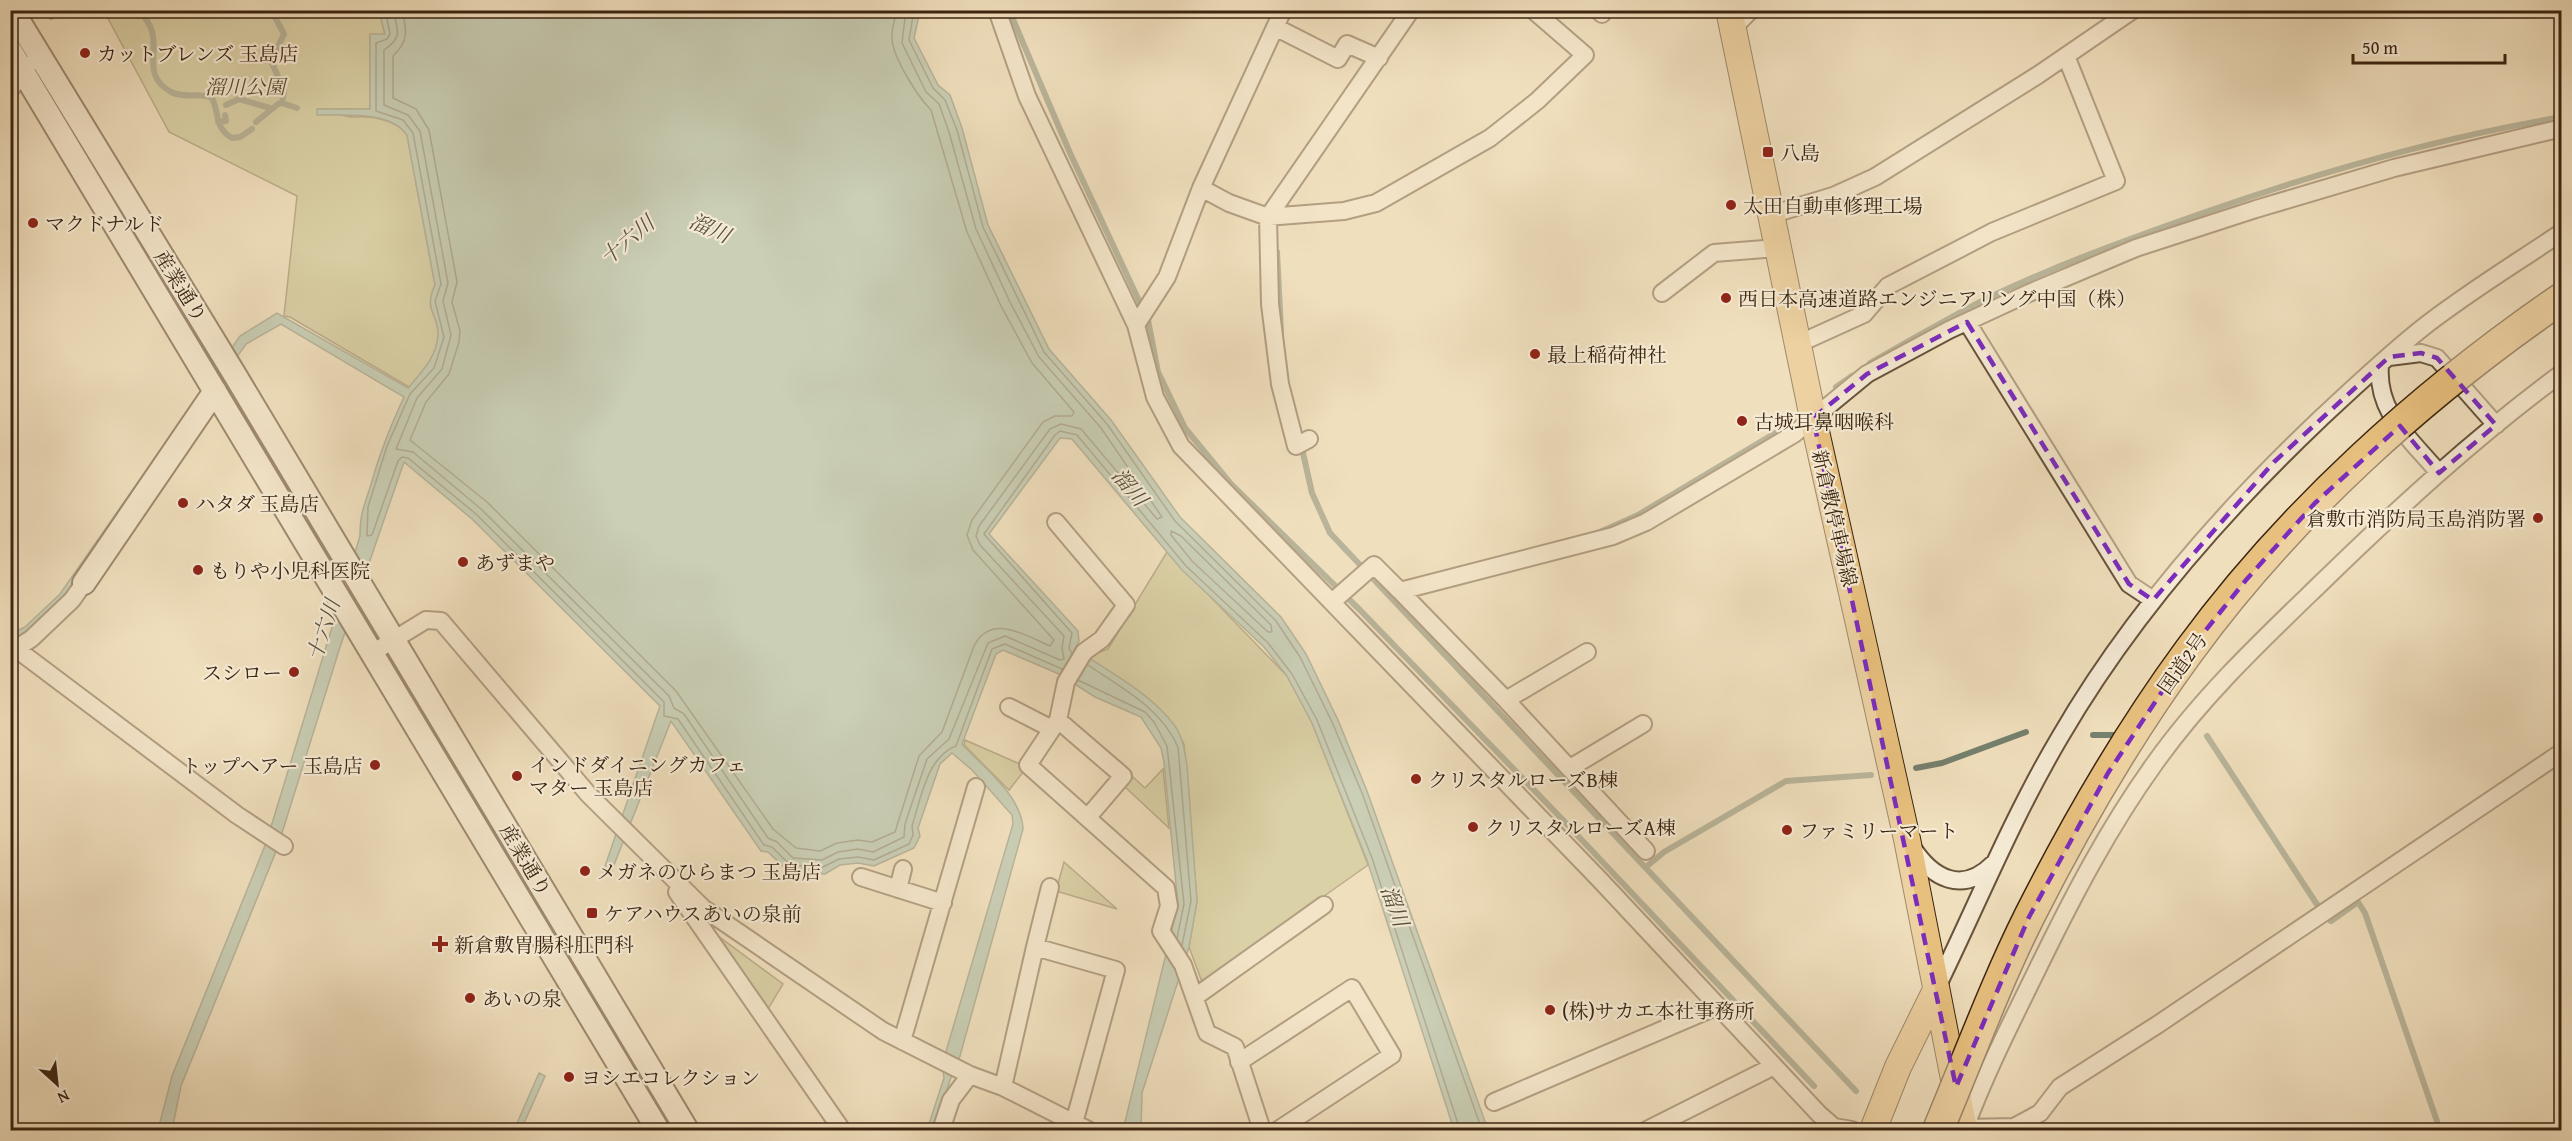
<svg xmlns="http://www.w3.org/2000/svg" width="2572" height="1141" font-family="'Gentium Book Plus','Noto Serif JP',serif">
<style>
.green{fill:#c1c08c;stroke:#7e724e;stroke-width:1.5}
.water{fill:#9bbdad;stroke:#75806e;stroke-width:1.5}
.lines{fill:none;stroke-linecap:round;stroke-linejoin:round}
.shore{stroke:#6b705e;stroke-width:1.5}
.stream{stroke:#75806e;stroke-width:6}
.street-casing{stroke:#68533b;stroke-width:20}
.secondary-casing{stroke:#3b2410;stroke-width:26}
.primary-casing{stroke:#3b2410;stroke-width:28}
.street{stroke:#f5ead4;stroke-width:16}
.secondary{stroke:#f5ead4;stroke-width:22}
.primary{stroke:#e8c07e;stroke-width:26}
.highway-bridge-casing{stroke:#3b2410;stroke-width:33;stroke-linecap:butt}
.highway-bridge{stroke:#e8c07e;stroke-width:30}
.marked{fill:none;stroke:#7b2cbf;stroke-width:4.5;stroke-dasharray:12 8;stroke-linejoin:round}
.poi-dot{fill:#8f2418;stroke:#f5ead4;stroke-width:2}
.labels{text-anchor:middle;dominant-baseline:central;stroke-width:4.5;stroke-linejoin:round;paint-order:stroke}
.poi-label{font-size:20px;fill:#3b2410;stroke:#f5ead4;text-anchor:start}
.park-label{font-size:20px;font-style:italic;fill:#5c4b2f;stroke:#f5ead4}
.street-label{font-size:20px;fill:#3b2410;stroke:#f5ead4}
.water-label{font-size:21px;font-style:italic;fill:#58523f;stroke:#f5ead4}
</style>
<rect width="100%" height="100%" fill="#f0dfbd"/>
<filter id="stains"><feTurbulence type="fractalNoise" baseFrequency=".00333" numOctaves="4"/><feColorMatrix values="0 0 0 0 .2 0 0 0 0 .09 0 0 0 0 .02 0 0 0 .5 -.17"/></filter>
<radialGradient id="worn" r=".72"><stop offset=".6" stop-color="#630" stop-opacity="0"/><stop offset="1" stop-color="#630" stop-opacity=".3"/></radialGradient>
<path class="green" d="M 104,11 L 379,11 L 385,35 L 370,35 L 370,109 L 318,109 C 329,111 345,118 356,117 C 373,116 397,120 407,135 L 435,285 C 423,311 438,312 438,334 C 438,356 422,372 409,387 L 290,317 L 284,316 L 297,196 L 169,132 Z
M 1167,552 L 1287,676 L 1312,723 L 1368,865 L 1202,982 L 1189,947 L 1197,901 L 1184,744 C 1165,704 1125,683 1090,659 L 1092,655 L 1108,649 Z
M 965,740 L 1020,764 L 1024,771 L 1009,790 L 964,745 Z
M 1163,769 L 1169,828 L 1125,787 L 1133,777 L 1145,788 Z
M 1064,862 L 1117,909 L 1056,891 Z
M 710,930 L 783,984 L 768,1009 Z"/>
<path class="water" d="M 379,11 L 920,11 L 914,38 L 938,85 L 950,95 L 962,128 L 988,225 L 1049,349 L 1111,420 L 1180,517 L 1281,617 L 1306,654 L 1338,720 L 1367,791 L 1488,1130 L 1454,1130 L 1367,860 L 1312,723 L 1287,676 L 1264,647 L 1182,570 L 1072,439 L 1060,438 L 989,534 L 1078,631 L 1079,641 L 1075,649 C 1108,671 1151,693 1175,726 C 1183,738 1185,752 1187,766 L 1197,901 L 1189,947 L 1142,1093 L 1141,1130 L 1123,1130 L 1178,905 L 1164,762 L 1161,748 L 1141,717 L 1095,697 L 1059,674 L 1003,650 L 996,654 L 962,744 C 983,767 1022,796 1023,829 L 958,1063 L 950,1080 L 935,1130 L 927,1130 L 944,1078 L 942,1065 L 1013,824 L 1012,815 L 972,770 L 952,753 L 940,764 L 918,828 L 920,836 L 914,848 L 874,866 L 858,863 L 840,865 L 825,874 L 788,871 L 768,852 L 761,851 L 671,721 L 610,875 L 603,872 L 660,706 L 472,519 L 404,462 L 340,647 L 277,849 L 181,1086 L 172,1130 L 158,1130 L 172,1076 L 266,843 L 360,536 C 360,511 365,505 372,481 C 380,452 391,425 404,397 L 281,324 L 246,344 L 65,600 L 11,646 L 11,634 L 25,627 L 60,594 L 240,336 L 277,313 L 408,388 C 421,373 437,357 438,335 C 439,313 423,312 435,285 L 407,135 C 389,110 345,116 317,115 L 317,109 L 370,109 L 370,34 L 385,34 Z
M 539,1073 L 545,1076 L 521,1130 L 514,1130 Z"/>
<g class="lines">
<path class="shore" d="M 385,10 L 390,34 L 387,39 L 376,43 L 376,111 L 403,120 L 413,133 L 441,284 L 435,301 L 444,337 L 434,368 L 410,394 L 387,446 L 368,507 L 367,536 L 372,535 L 398,461 L 402,457 L 408,458 L 476,514 L 664,702 L 664,716 L 678,719 L 764,845 L 772,847 L 790,865 L 823,867 L 839,859 L 858,857 L 874,860 L 909,844 L 913,835 L 912,826 C 921,798 927,757 956,746 L 992,649 L 1005,644 L 1062,669
M 393,10 C 398,31 403,37 384,50 L 384,105 L 408,115 L 420,131 L 448,283 L 443,301 L 451,335 L 442,369 L 417,398 L 396,449 L 413,452 L 481,509 L 669,696 L 674,708 L 684,714 L 768,838 L 777,842 L 793,858 L 822,860 L 838,852 L 858,849 L 873,852 L 904,837 L 905,824 L 927,759 L 949,739 L 988,643 L 1005,636 L 1060,660 L 1064,659 L 1062,648 L 1064,636 L 980,545 L 976,536 L 979,526 L 1050,429 L 1061,424 L 1081,429 L 1157,519 L 1162,517 L 1101,428 L 1039,357 L 1010,302 L 976,229 L 949,132 L 939,104 L 926,92 L 902,43 L 906,10
M 402,10 C 407,31 409,41 393,56 L 393,98 L 416,109 L 429,130 L 457,282 L 452,302 L 460,331 L 459,342 L 449,374 L 426,402 L 410,440 L 487,502 L 676,691 L 773,829 L 796,848 L 820,851 L 837,843 L 858,840 L 872,842 L 895,832 L 919,756 L 942,732 L 974,646 C 991,613 1025,635 1050,646 L 1054,640 L 973,550 L 967,535 L 972,520 L 1043,422 L 1055,416 L 1072,416 L 1074,412 L 1032,363 L 1001,306 L 967,232 L 931,110 C 918,97 893,58 892,39 C 891,30 895,19 897,10
M 914,10 L 909,40 L 933,88 L 945,100 L 957,130 L 983,227 L 1044,352 L 1107,424 L 1175,521 L 1276,621 L 1300,657 L 1332,722 L 1362,793 L 1482,1130
M 1171,531 L 1181,536 L 1271,625 L 1272,632 L 1268,632 L 1192,561 L 1171,535 Z
M 1072,654 L 1069,648 L 1072,633 L 984,534 L 1055,435 L 1060,431 L 1077,435 L 1186,566 L 1268,643 L 1292,674 L 1317,720 L 1372,858 L 1460,1130
M 1088,665 C 1122,688 1161,708 1178,747 L 1191,901 L 1182,945
M 1078,680 L 1145,712 L 1154,722 L 1167,746 L 1184,904 L 1177,938"/>
<path class="stream" d="M 138,10 C 172,41 134,71 171,92 C 184,99 200,92 212,98 C 220,115 214,127 232,138 L 240,137 L 252,129
M 271,10 L 284,34 L 271,61 L 284,90 L 282,103
M 1009,10 L 1070,153 L 1148,320 L 1158,372 L 1185,428 L 1231,484 L 1360,610 L 1562,819 L 1814,1086
M 51,17 L 55,10
M 226,105 L 239,99 L 270,108
M 218,122 L 226,121 L 225,115
M 256,122 L 278,104 L 282,103 L 297,108
M 1277,252 L 1281,332
M 1870,363 C 1909,341 1947,319 1986,299 C 2054,266 2126,240 2197,215 C 2316,173 2437,138 2562,117
M 1836,387 L 1852,376
M 1301,444 L 1312,493 L 1330,533 L 1856,1091
M 1600,532 L 1638,515 L 1794,422
M 2093,735 L 2120,735
M 2207,736 L 2316,903 L 2331,921 L 2358,902 L 2365,913 L 2440,1130
M 1916,768 L 1942,763 L 2026,732
M 1646,867 L 1664,852 L 1786,781 L 1871,775"/>
<defs>
<path id="street" d="M 997,10 L 1027,96 L 1136,325 L 1155,397 L 1181,446 L 1600,880 L 1819,1114 L 1834,1127 L 1852,1130
M 1598,10 L 1602,14
M 1275,27 L 1338,59 L 1347,44 L 1379,58
M 1733,28 L 1751,10
M 10,90 L 28,65
M 1201,188 L 1229,203 L 1268,217 L 1344,211 L 1376,203 L 1490,138 L 1537,101 L 1585,55 L 1533,10
M 1770,215 L 1833,196 L 1875,177 L 2038,75 L 2133,10
M 1662,293 L 1714,253 L 1777,248
M 1967,322 L 2129,584 L 2153,600
M 1136,325 L 1167,277 L 1201,188 L 1283,10
M 1798,344 L 1864,314 L 1888,286 L 1992,232 L 2116,181 L 2066,56
M 2389,357 L 2421,353 L 2437,358 L 2496,425
M 2380,365 C 2376,413 2410,438 2439,473
M 2562,373 C 2475,437 2395,511 2318,586 C 2260,642 2202,697 2155,763 C 2108,828 2071,900 2036,972 C 2011,1023 1985,1074 1965,1128 L 2014,1127 L 2040,1113 L 2060,1087 L 2157,1025 L 2562,752
M 1309,439 L 1296,446 L 1280,384 L 1270,304 L 1268,217 L 1411,10
M 1056,522 L 1126,605 L 1102,639 L 1084,652 L 1066,682 L 1058,720 L 1028,765 L 1166,888 L 1169,906 L 1161,931 L 1183,965 L 1207,1033 L 1235,1047 L 1262,1130
M 1400,591 L 1506,700 L 1646,851
M 1332,602 L 1374,565 L 1400,591 L 1613,536 L 1646,522 L 1794,434 L 1867,374 L 1949,330 L 2029,293 L 2136,248 L 2256,209 L 2394,168 L 2562,128
M 15,648 L 237,815 L 284,846
M 10,652 L 31,639 L 72,600 L 84,583
M 372,653 L 426,620 L 441,621 L 589,795 L 703,908 L 883,1031 L 970,1075 L 1003,1087 L 1088,1130
M 1506,700 L 1587,652
M 1009,707 L 1052,729
M 1058,720 L 1123,776 L 1088,817
M 1570,768 L 1643,724
M 1912,847 C 1932,878 1962,895 1993,864
M 861,877 L 943,903
M 898,889 L 903,869
M 677,892 L 842,1130
M 1035,947 L 1050,887
M 1936,989 C 1977,905 2012,818 2060,737 C 2129,618 2220,514 2320,419 C 2352,389 2386,357 2421,329 C 2465,294 2515,264 2562,232
M 1195,997 L 1324,905
M 902,1041 L 976,787
M 1239,1062 L 1352,988 L 1392,1055 L 1278,1130
M 1003,1087 L 1035,947 L 1116,970 L 1074,1123
M 1494,1102 L 1718,1006
M 941,1130 L 951,1100 L 970,1075
M 1647,1130 L 1774,1066"/>
<path id="secondary" d="M 12,10 L 235,375 L 687,1130
M 10,50 L 658,1130
M 84,583 L 215,391"/>
<path id="primary" d="M 1729,10 L 1813,418 L 1907,839 L 1964,1130
M 1873,1130 L 1898,1067 L 1936,990"/>
</defs>
<use href="#street" class="street-casing"/>
<use href="#secondary" class="secondary-casing"/>
<use href="#primary" class="primary-casing"/>
<use href="#street" class="street"/>
<use href="#secondary" class="secondary"/>
<use href="#primary" class="primary"/>
<defs>
<path id="highway-bridge" d="M 1938,1130 C 1968,1059 1995,985 2030,915 C 2076,824 2128,734 2189,651 C 2289,514 2421,395 2562,298"/>
</defs>
<use href="#highway-bridge" class="highway-bridge-casing"/>
<use href="#highway-bridge" class="highway-bridge"/>
</g>
<path d="M0 0H2572V1141H0ZM 1967,322 L 2129,584 L 2153,600 L 2274,462 L 2389,357 L 2421,353 L 2437,358 L 2496,425 L 2439,473 L 2400,426 L 2315,503 L 2246,580 L 2189,651 L 2108,773 L 2029,917 L 1956,1087 L 1813,418 L 1867,374 Z" fill="#f0dfbd" fill-opacity=".55" fill-rule="evenodd"/>
<path class="marked" d="M 1967,322 L 2129,584 L 2153,600 L 2274,462 L 2389,357 L 2421,353 L 2437,358 L 2496,425 L 2439,473 L 2400,426 L 2315,503 L 2246,580 L 2189,651 L 2108,773 L 2029,917 L 1956,1087 L 1813,418 L 1867,374 Z"/>
<g class="poi-dot">
<circle cx="85" cy="53" r="6"/>
<rect x="1762" y="146" width="12" height="12" rx="3"/>
<circle cx="1731" cy="205" r="6"/>
<circle cx="33" cy="223" r="6"/>
<circle cx="1726" cy="298" r="6"/>
<circle cx="1535" cy="354" r="6"/>
<circle cx="1742" cy="421" r="6"/>
<circle cx="183" cy="503" r="6"/>
<circle cx="2538" cy="518" r="6"/>
<circle cx="463" cy="562" r="6"/>
<circle cx="198" cy="570" r="6"/>
<circle cx="294" cy="672" r="6"/>
<circle cx="375" cy="765" r="6"/>
<circle cx="517" cy="776" r="6"/>
<circle cx="1416" cy="779" r="6"/>
<circle cx="1473" cy="827" r="6"/>
<circle cx="1787" cy="830" r="6"/>
<circle cx="585" cy="871" r="6"/>
<rect x="586" y="907" width="12" height="12" rx="3"/>
<path d="M437 935h6v6h6v6h-6v6h-6v-6h-6v-6h6z"/>
<circle cx="470" cy="998" r="6"/>
<circle cx="1550" cy="1010" r="6"/>
<circle cx="569" cy="1077" r="6"/>
</g>
<g class="labels">
<g class="poi-label">
<text x="97" y="53">カットブレンズ 玉島店</text>
<text x="1780" y="152">八島</text>
<text x="1743" y="205">太田自動車修理工場</text>
<text x="45" y="223">マクドナルド</text>
<text x="1738" y="298">西日本高速道路エンジニアリング中国（株）</text>
<text x="1547" y="354">最上稲荷神社</text>
<text x="1754" y="421">古城耳鼻咽喉科</text>
<text x="195" y="503">ハタダ 玉島店</text>
<text x="2526" y="518" text-anchor="end">倉敷市消防局玉島消防署</text>
<text x="475" y="562">あずまや</text>
<text x="210" y="570">もりや小児科医院</text>
<text x="282" y="672" text-anchor="end">スシロー</text>
<text x="529" y="764">インドダイニングカフェ<tspan x="529" dy="23">マター 玉島店</tspan></text>
<text x="363" y="765" text-anchor="end">トップヘアー 玉島店</text>
<text x="1428" y="779">クリスタルローズB棟</text>
<text x="1485" y="827">クリスタルローズA棟</text>
<text x="1799" y="830">ファミリーマート</text>
<text x="597" y="871">メガネのひらまつ 玉島店</text>
<text x="604" y="913">ケアハウスあいの泉前</text>
<text x="454" y="944">新倉敷胃腸科肛門科</text>
<text x="482" y="998">あいの泉</text>
<text x="1562" y="1010">(株)サカエ本社事務所</text>
<text x="581" y="1077">ヨシエコレクション</text>
</g>
<g class="park-label">
<text x="245" y="86">溜川公園</text>
</g>
<g class="street-label">
<text transform="translate(181 286) rotate(58)">産業通り</text>
<text transform="translate(1835 518) rotate(77)">新倉敷停車場線</text>
<text transform="translate(2182 663) rotate(-55)">国道2号</text>
<text transform="translate(526 860) rotate(59)">産業通り</text>
</g>
<g class="water-label">
<text transform="translate(710 228) rotate(24)">溜川</text>
<text transform="translate(627 240) rotate(-40)">十六川</text>
<text transform="translate(1130 487) rotate(50)">溜川</text>
<text transform="translate(323 630) rotate(-72)">十六川</text>
<text transform="translate(1395 906) rotate(70)">溜川</text>
</g>
</g>
<rect width="2572" height="1141" fill="none" stroke="#f0dfbd" stroke-width="36"/>
<rect x="12" y="12" width="2548" height="1117" fill="none" stroke="#3b2410" stroke-width="3"/>
<rect x="18" y="18" width="2536" height="1105" fill="none" stroke="#3b2410" stroke-width="1.5"/>
<g transform="translate(57 1084) rotate(153)" stroke="#f5ead4" stroke-width="4.5" paint-order="stroke">
<path d="M0-4.5L10 22L0 15L-10 22Z" fill="#3b2410"/>
<text y="-9" font-size="16" font-weight="bold" text-anchor="middle" fill="#3b2410">N</text>
</g>
<path d="M2353 54v9h152v-9" fill="none" stroke="#3b2410" stroke-width="3"/>
<text x="2362" y="54" font-size="18" fill="#3b2410" stroke="#f5ead4" stroke-width="4.5" paint-order="stroke">50 m</text>
<rect width="100%" height="100%" filter="url(#stains)"/>
<rect width="100%" height="100%" fill="url(#worn)"/>
</svg>
